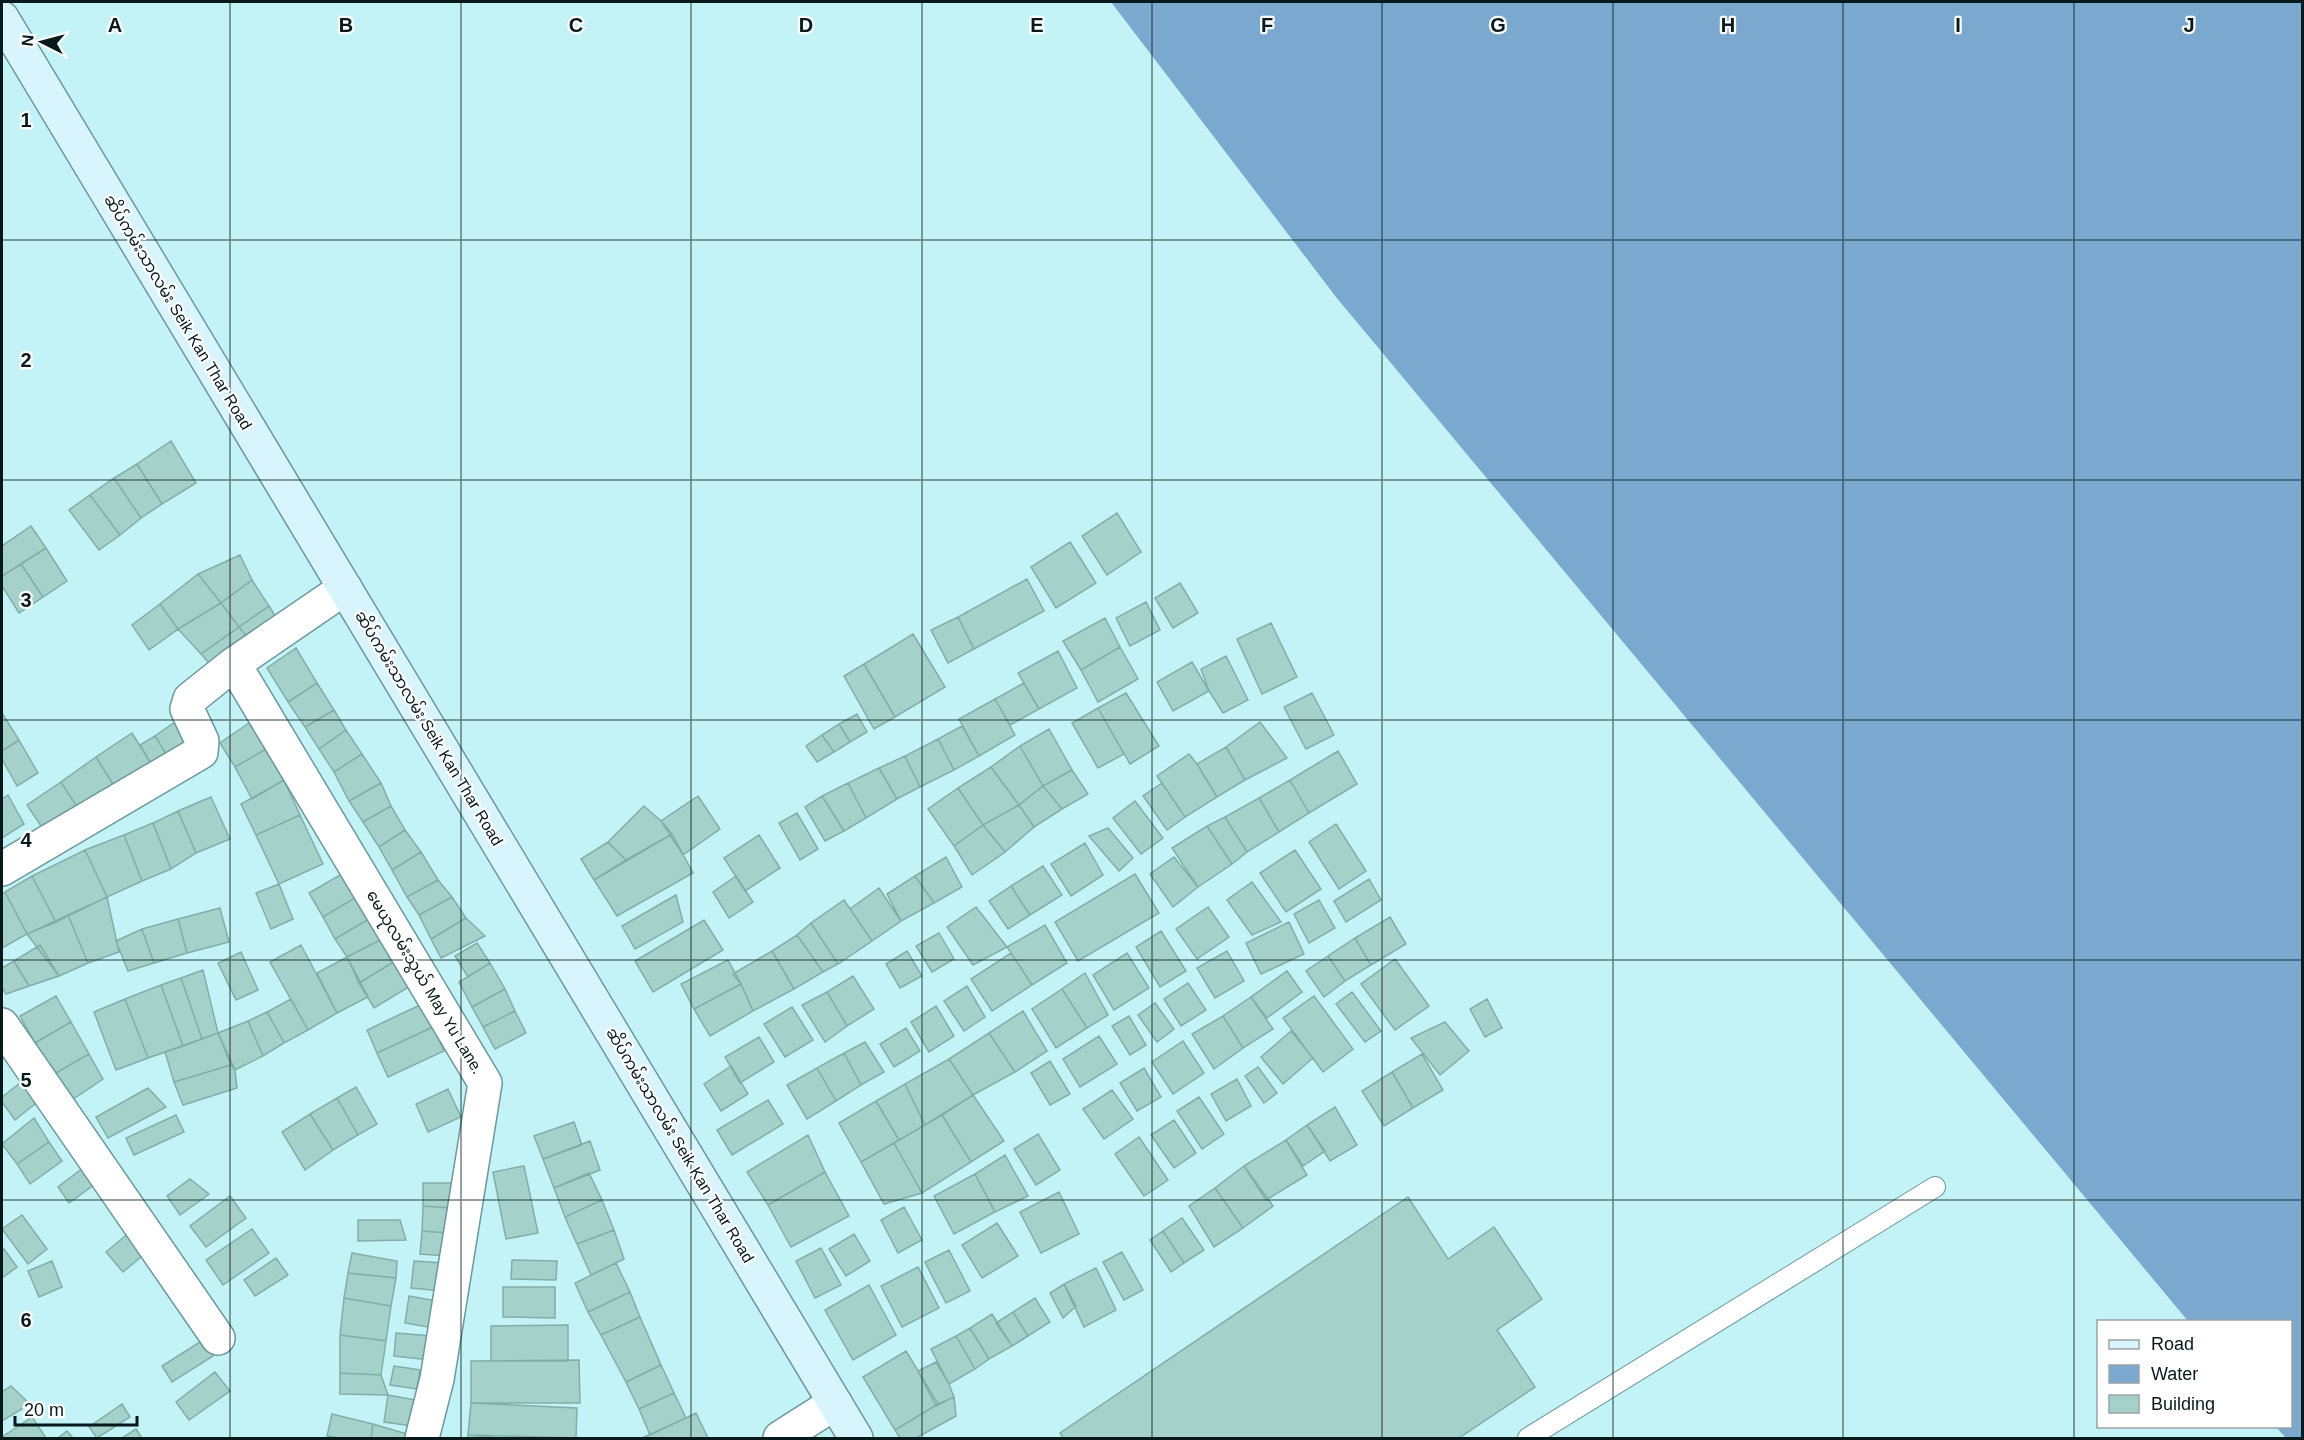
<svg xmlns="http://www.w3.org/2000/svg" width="2304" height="1440" font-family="Helvetica,'Noto Sans Myanmar',sans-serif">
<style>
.water{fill:#7aa8ce}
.building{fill:#a4d2ca;stroke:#81aea6;stroke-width:1.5}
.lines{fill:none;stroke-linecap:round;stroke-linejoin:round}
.lane-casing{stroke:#6b989c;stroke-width:22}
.street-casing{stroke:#6b989c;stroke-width:36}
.secondary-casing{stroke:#6b989c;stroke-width:36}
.lane{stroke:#fff;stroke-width:20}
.street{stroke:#fff;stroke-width:33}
.secondary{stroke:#d8f4fd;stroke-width:33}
.grid{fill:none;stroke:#07191b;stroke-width:1.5;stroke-opacity:0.55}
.labels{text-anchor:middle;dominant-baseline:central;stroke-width:4.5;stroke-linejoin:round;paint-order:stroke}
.street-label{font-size:16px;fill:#07191b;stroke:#fff}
.grid-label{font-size:20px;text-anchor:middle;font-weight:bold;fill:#07191b;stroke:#fff;stroke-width:4.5;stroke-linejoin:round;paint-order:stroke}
</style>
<rect width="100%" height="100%" fill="#c3f3f7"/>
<path class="water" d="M 1111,2 L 2302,2 L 2302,1438 L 2286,1438 L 2276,1427 L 2290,1426 L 2290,1322 L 2188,1321 L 1336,297 Z"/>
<path class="building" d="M 171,441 L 196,483 L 162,504 L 137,464 Z
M 137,464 L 162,504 L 141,518 L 114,478 Z
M 114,478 L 141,518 L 120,535 L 90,495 Z
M 90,495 L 120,535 L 99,550 L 69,510 Z
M 1117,513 L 1141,552 L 1107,575 L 1082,536 Z
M 31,526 L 46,548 L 2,576 L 2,546 Z
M 1070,542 L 1096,583 L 1056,608 L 1031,567 Z
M 46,548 L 67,581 L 43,597 L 21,564 Z
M 240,555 L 252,580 L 221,603 L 198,574 Z
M 21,564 L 43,597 L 19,613 L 2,586 L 2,576 Z
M 198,574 L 221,603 L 178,629 L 160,604 Z
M 1027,579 L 1044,611 L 974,649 L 958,617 Z
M 252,580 L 269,606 L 239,627 L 221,603 Z
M 1180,583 L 1198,613 L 1173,628 L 1155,598 Z
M 1146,602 L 1160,630 L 1130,646 L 1116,618 Z
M 221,603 L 239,627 L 201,654 L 178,629 Z
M 160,604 L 178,629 L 149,650 L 132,625 Z
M 269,606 L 279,622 L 251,641 L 239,627 Z
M 958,617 L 974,649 L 948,663 L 931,630 Z
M 1105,618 L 1120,647 L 1081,670 L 1063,641 Z
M 1271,623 L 1297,677 L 1262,694 L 1237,639 Z
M 239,627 L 251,641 L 213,668 L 201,654 Z
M 913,634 L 945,687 L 895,717 L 864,664 Z
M 1120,647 L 1138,679 L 1098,702 L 1081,670 Z
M 296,648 L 317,683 L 288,702 L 267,668 Z
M 1058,651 L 1077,688 L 1039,709 L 1018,673 Z
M 1226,656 L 1248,700 L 1223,713 L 1209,691 L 1201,669 Z
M 1192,662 L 1209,691 L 1173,711 L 1157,682 Z
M 864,664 L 895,717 L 874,729 L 844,676 Z
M 317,683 L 334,710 L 305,727 L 288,702 Z
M 1024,683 L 1039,709 L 1010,725 L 995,699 Z
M 1126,693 L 1159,746 L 1130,764 L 1098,708 Z
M 1312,693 L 1334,735 L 1306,749 L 1284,707 Z
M 995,699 L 1015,735 L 979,756 L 959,719 Z
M 1098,708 L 1124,754 L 1098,768 L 1072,723 Z
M 334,710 L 346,730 L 319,749 L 305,727 Z
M 2,713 L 19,740 L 2,751 Z
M 857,714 L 867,732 L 850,742 L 839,724 Z
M 175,722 L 189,745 L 168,757 L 155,736 Z
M 1260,722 L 1287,758 L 1245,780 L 1226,747 Z
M 249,723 L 266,749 L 235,767 L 220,743 Z
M 839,724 L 850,742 L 834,752 L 822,735 Z
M 962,726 L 979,756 L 954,770 L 938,739 Z
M 1049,729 L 1072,770 L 1043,786 L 1020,746 Z
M 346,730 L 362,754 L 334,772 L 319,749 Z
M 132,733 L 153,767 L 116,789 L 96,757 Z
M 822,735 L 834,752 L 817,762 L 806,746 Z
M 155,736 L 168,757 L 153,767 L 140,745 Z
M 938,739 L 954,770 L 920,787 L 905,756 Z
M 19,740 L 38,773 L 17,786 L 2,759 L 2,751 Z
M 1020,746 L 1043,786 L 1019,805 L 991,767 Z
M 1226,747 L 1245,780 L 1217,797 L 1197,764 Z
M 266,749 L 284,780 L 252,799 L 235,767 Z
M 1338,751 L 1357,784 L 1309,813 L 1290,780 Z
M 362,754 L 381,783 L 349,801 L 334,772 Z
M 1189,754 L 1197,764 L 1217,797 L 1185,817 L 1157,776 Z
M 905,756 L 920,787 L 897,799 L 879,768 Z
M 96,757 L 116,789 L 79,810 L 61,782 Z
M 991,767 L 1019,805 L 983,825 L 958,788 Z
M 879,768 L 897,799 L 866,818 L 848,783 Z
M 1072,770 L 1088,794 L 1062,809 L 1043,786 Z
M 284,780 L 300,815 L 256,835 L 241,804 Z
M 1290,780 L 1309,813 L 1279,832 L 1259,798 Z
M 61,782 L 79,810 L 45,832 L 27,805 Z
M 381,783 L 391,806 L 363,822 L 349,801 Z
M 848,783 L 866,818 L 844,831 L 822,796 Z
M 1162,783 L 1185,817 L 1167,830 L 1143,796 Z
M 1043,786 L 1062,809 L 1034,827 L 1019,805 Z
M 958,788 L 983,825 L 954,846 L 928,809 Z
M 8,795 L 24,824 L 2,838 L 2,799 Z
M 698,796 L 720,829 L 683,855 L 661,821 Z
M 822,796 L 844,831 L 825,841 L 805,807 Z
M 211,797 L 230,839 L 196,853 L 178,811 Z
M 1259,798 L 1279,832 L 1247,852 L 1225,817 Z
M 1135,801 L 1163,838 L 1141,854 L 1113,818 Z
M 1019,805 L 1034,827 L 1005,852 L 983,825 Z
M 391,806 L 405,830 L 379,847 L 363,822 Z
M 644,806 L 661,821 L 672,834 L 626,860 L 608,842 Z
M 178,811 L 196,853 L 171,869 L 153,823 Z
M 797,813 L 818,849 L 800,860 L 779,823 Z
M 300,815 L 323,864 L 279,884 L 256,835 Z
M 1225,817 L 1247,852 L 1232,864 L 1207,826 Z
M 153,823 L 171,869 L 142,881 L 124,835 Z
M 1336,824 L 1366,871 L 1339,889 L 1309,842 Z
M 983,825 L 1005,852 L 972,875 L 954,846 Z
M 1207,826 L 1232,864 L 1198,887 L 1172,848 Z
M 1108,828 L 1133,858 L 1119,871 L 1089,836 Z
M 405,830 L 421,852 L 392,870 L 379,847 Z
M 672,834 L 693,873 L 617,916 L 594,880 Z
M 124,835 L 142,881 L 107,897 L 85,850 Z
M 759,835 L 780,868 L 745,891 L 724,858 Z
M 608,842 L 626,860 L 594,880 L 581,859 Z
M 1085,843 L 1103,875 L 1071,896 L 1051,864 Z
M 85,850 L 107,897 L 56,922 L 32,876 Z
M 1295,850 L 1321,889 L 1286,912 L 1260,873 Z
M 421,852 L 438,880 L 407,897 L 392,870 Z
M 946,857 L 962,887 L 934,903 L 915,876 Z
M 1174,857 L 1198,887 L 1173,907 L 1150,874 Z
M 1043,866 L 1062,895 L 1030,915 L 1011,886 Z
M 345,872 L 358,896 L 323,917 L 309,893 Z
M 1135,874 L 1159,913 L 1078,961 L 1055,922 Z
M 32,876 L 56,922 L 27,934 L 5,892 Z
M 736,876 L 753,902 L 729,918 L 713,892 Z
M 915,876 L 934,903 L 901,921 L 887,894 Z
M 1369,879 L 1381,900 L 1346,922 L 1334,901 Z
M 438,880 L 452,897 L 419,915 L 407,897 Z
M 1252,882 L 1281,922 L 1252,935 L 1227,900 Z
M 279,884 L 293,919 L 271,929 L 256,893 Z
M 1011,886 L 1030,915 L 1008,929 L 989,901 Z
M 879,888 L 901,921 L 872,941 L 850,909 Z
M 5,892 L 27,934 L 2,948 L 2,894 Z
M 676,895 L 683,922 L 635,949 L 622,926 Z
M 358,896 L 372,917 L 335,939 L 323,917 Z
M 107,897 L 119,952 L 88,963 L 68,915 Z
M 452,897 L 466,918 L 431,939 L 419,915 Z
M 844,900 L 872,941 L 838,964 L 811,923 Z
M 1319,900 L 1335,928 L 1309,943 L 1294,914 Z
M 976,907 L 1007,947 L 973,965 L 947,927 Z
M 1208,907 L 1229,937 L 1197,959 L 1176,929 Z
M 220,908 L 229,942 L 187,953 L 178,919 Z
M 68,915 L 88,963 L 59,976 L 27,934 Z
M 372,917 L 384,938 L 347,957 L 335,939 Z
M 1390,917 L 1406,944 L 1371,965 L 1355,938 Z
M 466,918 L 485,936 L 441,958 L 431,939 Z
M 178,919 L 187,953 L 154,963 L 142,929 Z
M 704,920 L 723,950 L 653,992 L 635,961 Z
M 1289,922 L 1304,954 L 1261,974 L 1246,943 Z
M 811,923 L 838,964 L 823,972 L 797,935 Z
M 1045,925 L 1067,963 L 1032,985 L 1007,947 Z
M 142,929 L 154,963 L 128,971 L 116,941 Z
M 1161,931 L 1186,971 L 1160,987 L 1136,947 Z
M 939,933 L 954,959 L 932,972 L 916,946 Z
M 797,935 L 823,972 L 794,989 L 772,951 Z
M 384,938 L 397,960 L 359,983 L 347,957 Z
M 1355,938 L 1371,965 L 1345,981 L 1328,956 Z
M 477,943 L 490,963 L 468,977 L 455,956 Z
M 40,945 L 59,976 L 29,986 L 14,961 Z
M 301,945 L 337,1013 L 308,1030 L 270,962 Z
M 772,951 L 794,989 L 753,1011 L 741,984 L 733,974 Z
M 907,951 L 922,976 L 900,988 L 886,964 Z
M 1227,951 L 1244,981 L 1215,998 L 1197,968 Z
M 241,952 L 258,990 L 236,1000 L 218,963 Z
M 1011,953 L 1032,985 L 992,1011 L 971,979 Z
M 1127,953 L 1149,988 L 1114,1010 L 1093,975 Z
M 1328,956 L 1345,981 L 1324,997 L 1306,971 Z
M 347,957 L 368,997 L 337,1013 L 317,973 Z
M 1395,959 L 1429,1006 L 1395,1030 L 1361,984 Z
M 397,960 L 412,985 L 374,1008 L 359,983 Z
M 728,960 L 741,984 L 694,1009 L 681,984 Z
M 14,961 L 29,986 L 6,994 L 2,987 L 2,968 Z
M 490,963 L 505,989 L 472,1007 L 459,982 Z
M 203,970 L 218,1033 L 202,1039 L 181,978 Z
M 1287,971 L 1302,992 L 1267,1018 L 1251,997 Z
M 1085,973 L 1108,1015 L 1087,1028 L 1062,989 Z
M 853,976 L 874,1009 L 847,1026 L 827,992 Z
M 181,978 L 202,1039 L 183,1046 L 161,985 Z
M 1188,983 L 1206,1010 L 1181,1026 L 1164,999 Z
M 741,984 L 753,1011 L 710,1036 L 694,1009 Z
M 161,985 L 183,1046 L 148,1058 L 125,999 Z
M 967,986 L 985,1017 L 964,1031 L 944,1001 Z
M 505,989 L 515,1011 L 483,1027 L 472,1007 Z
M 1062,989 L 1087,1028 L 1056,1048 L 1032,1009 Z
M 827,992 L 847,1026 L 825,1042 L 802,1005 Z
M 1352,992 L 1381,1031 L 1365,1042 L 1336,1004 Z
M 56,996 L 71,1022 L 35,1043 L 20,1016 Z
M 1314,996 L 1353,1049 L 1323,1072 L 1283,1018 Z
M 1251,997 L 1273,1029 L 1243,1048 L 1223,1016 Z
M 125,999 L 148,1058 L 116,1070 L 94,1012 Z
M 291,999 L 308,1030 L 284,1043 L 267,1012 Z
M 1487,999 L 1502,1028 L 1485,1037 L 1470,1009 Z
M 1155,1003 L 1174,1029 L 1157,1042 L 1138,1015 Z
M 422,1004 L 433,1027 L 377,1053 L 367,1030 Z
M 936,1006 L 954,1036 L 929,1052 L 911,1022 Z
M 792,1007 L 813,1040 L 785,1057 L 764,1024 Z
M 515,1011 L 526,1033 L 495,1049 L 483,1027 Z
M 1023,1011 L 1047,1051 L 1015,1072 L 989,1033 Z
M 267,1012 L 284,1043 L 263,1056 L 248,1021 Z
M 1129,1016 L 1146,1045 L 1130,1055 L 1112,1026 Z
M 1223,1016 L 1243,1048 L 1214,1069 L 1192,1034 Z
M 248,1021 L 263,1056 L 235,1070 L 218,1033 Z
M 71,1022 L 89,1054 L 54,1074 L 35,1043 Z
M 1445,1022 L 1469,1051 L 1440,1075 L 1411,1038 Z
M 433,1027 L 444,1051 L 388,1077 L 377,1053 Z
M 906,1028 L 920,1051 L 894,1067 L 880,1044 Z
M 1291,1031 L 1313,1058 L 1283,1084 L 1261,1057 Z
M 218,1033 L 231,1065 L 174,1082 L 165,1052 Z
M 989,1033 L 1015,1072 L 973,1095 L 949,1059 Z
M 1099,1036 L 1117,1064 L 1080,1087 L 1063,1059 Z
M 759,1037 L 774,1062 L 740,1083 L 725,1057 Z
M 1183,1041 L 1204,1073 L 1173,1094 L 1152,1062 Z
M 865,1042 L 884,1072 L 861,1085 L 844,1053 Z
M 844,1053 L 861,1085 L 836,1101 L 817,1068 Z
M 89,1054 L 103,1079 L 72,1100 L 54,1074 Z
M 1422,1054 L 1443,1090 L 1413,1108 L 1392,1072 Z
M 949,1059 L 973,1095 L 925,1125 L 905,1084 Z
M 1050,1061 L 1070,1094 L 1050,1105 L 1031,1073 Z
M 231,1065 L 235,1070 L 237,1088 L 183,1105 L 174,1082 Z
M 731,1066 L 748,1094 L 721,1111 L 704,1084 Z
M 1258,1067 L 1277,1093 L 1264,1103 L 1245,1076 Z
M 817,1068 L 836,1101 L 807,1119 L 787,1085 Z
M 1144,1068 L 1161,1097 L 1137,1111 L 1120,1083 Z
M 1392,1072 L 1413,1108 L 1384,1126 L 1362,1091 Z
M 1237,1079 L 1251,1106 L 1226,1121 L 1211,1094 Z
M 24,1080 L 40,1100 L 15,1120 L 2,1102 L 2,1097 Z
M 905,1084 L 925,1125 L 899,1140 L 876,1101 Z
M 356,1087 L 377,1124 L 358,1135 L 337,1098 Z
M 148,1088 L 166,1107 L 108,1138 L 96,1117 Z
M 448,1089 L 461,1117 L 428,1132 L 416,1104 Z
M 1112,1090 L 1133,1119 L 1104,1139 L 1083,1109 Z
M 973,1095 L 1004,1141 L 971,1162 L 942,1115 Z
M 1199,1097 L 1224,1134 L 1202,1149 L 1177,1111 Z
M 337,1098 L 358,1135 L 333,1150 L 310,1114 Z
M 768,1100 L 783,1124 L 732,1155 L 717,1130 Z
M 876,1101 L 899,1140 L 861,1162 L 839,1123 Z
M 1335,1107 L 1357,1145 L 1330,1161 L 1307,1125 Z
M 310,1114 L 333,1150 L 305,1170 L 282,1132 Z
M 176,1115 L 184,1132 L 134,1155 L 126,1138 Z
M 942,1115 L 971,1162 L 922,1193 L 894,1143 Z
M 34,1118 L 49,1142 L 17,1164 L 2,1144 Z
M 1174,1120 L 1196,1153 L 1174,1168 L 1151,1135 Z
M 574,1122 L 582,1145 L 543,1159 L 534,1136 Z
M 1307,1125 L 1325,1151 L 1303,1166 L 1286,1140 Z
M 1038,1134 L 1060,1170 L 1036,1185 L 1014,1149 Z
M 808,1135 L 825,1172 L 768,1205 L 747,1172 Z
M 1139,1137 L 1168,1180 L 1144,1196 L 1115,1154 Z
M 1286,1140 L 1307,1175 L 1266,1200 L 1244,1166 Z
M 590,1141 L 600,1170 L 554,1188 L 543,1159 Z
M 49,1142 L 62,1161 L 30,1184 L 17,1164 Z
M 894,1143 L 922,1193 L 884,1204 L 861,1162 Z
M 1005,1155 L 1028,1196 L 995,1212 L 975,1174 Z
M 524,1166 L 538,1233 L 506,1239 L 493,1172 Z
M 1244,1166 L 1273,1206 L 1243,1228 L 1215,1188 Z
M 83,1168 L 95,1184 L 69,1203 L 58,1187 Z
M 825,1172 L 849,1216 L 791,1247 L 768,1205 Z
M 589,1173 L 602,1200 L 565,1217 L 554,1188 Z
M 975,1174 L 995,1212 L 954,1234 L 934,1196 Z
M 190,1179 L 209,1194 L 180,1215 L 167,1196 Z
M 423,1183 L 452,1183 L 451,1208 L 423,1206 Z
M 1215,1188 L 1243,1228 L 1214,1247 L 1189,1206 Z
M 1059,1192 L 1079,1234 L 1041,1253 L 1020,1212 Z
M 230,1196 L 246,1218 L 206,1247 L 190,1226 Z
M 1408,1197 L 1448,1259 L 1494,1227 L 1542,1299 L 1497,1330 L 1535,1387 L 1459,1438 L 1063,1438 L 1060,1433 Z
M 602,1200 L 614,1230 L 577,1244 L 565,1217 Z
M 423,1206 L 451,1208 L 448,1233 L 422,1231 Z
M 904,1207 L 922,1240 L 898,1253 L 881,1220 Z
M 22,1215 L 47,1249 L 28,1264 L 2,1229 Z
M 1182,1218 L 1204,1250 L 1184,1263 L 1163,1231 Z
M 358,1220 L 400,1220 L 406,1240 L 358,1241 Z
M 997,1223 L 1018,1256 L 982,1278 L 962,1245 Z
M 252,1229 L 269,1253 L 223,1285 L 206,1260 Z
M 614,1230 L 624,1259 L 591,1275 L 577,1244 Z
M 422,1231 L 448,1233 L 447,1256 L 420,1254 Z
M 1163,1231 L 1184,1263 L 1171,1272 L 1150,1240 Z
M 130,1232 L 147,1252 L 123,1272 L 106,1252 Z
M 854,1234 L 870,1261 L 846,1276 L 829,1249 Z
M 821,1248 L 841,1285 L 815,1298 L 796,1261 Z
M 4,1249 L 17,1267 L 2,1278 L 2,1251 Z
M 949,1250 L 970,1291 L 946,1303 L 925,1262 Z
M 1122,1252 L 1143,1290 L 1124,1300 L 1103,1262 Z
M 352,1253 L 397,1261 L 396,1278 L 348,1273 Z
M 276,1258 L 288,1275 L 255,1296 L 244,1280 Z
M 512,1260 L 557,1261 L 556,1280 L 511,1279 Z
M 52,1261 L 62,1287 L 39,1297 L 28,1271 Z
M 414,1261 L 444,1263 L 441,1291 L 411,1288 Z
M 616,1263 L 630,1292 L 588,1312 L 575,1283 Z
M 918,1267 L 939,1308 L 902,1327 L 881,1286 Z
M 1096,1268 L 1116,1310 L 1084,1327 L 1064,1284 Z
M 348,1273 L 396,1278 L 391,1306 L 344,1298 Z
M 1064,1284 L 1076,1306 L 1063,1318 L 1050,1293 Z
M 869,1285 L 896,1335 L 853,1360 L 825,1310 Z
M 503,1287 L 555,1287 L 555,1318 L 503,1317 Z
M 630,1292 L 640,1317 L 601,1335 L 588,1312 Z
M 409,1296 L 437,1301 L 433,1328 L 405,1323 Z
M 344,1298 L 391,1306 L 386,1341 L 340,1335 Z
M 1035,1298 L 1050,1322 L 1028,1336 L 1013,1312 Z
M 1013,1312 L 1028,1336 L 1012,1346 L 996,1323 Z
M 992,1314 L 1012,1346 L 989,1359 L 970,1328 Z
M 640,1317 L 661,1365 L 626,1382 L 601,1335 Z
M 568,1325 L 568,1361 L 491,1361 L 491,1326 Z
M 970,1328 L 989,1359 L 975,1369 L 956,1336 Z
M 396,1333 L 432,1336 L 430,1360 L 394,1356 Z
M 340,1335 L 386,1341 L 381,1375 L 340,1373 Z
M 956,1336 L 975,1369 L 949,1384 L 931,1349 Z
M 203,1340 L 213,1356 L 172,1382 L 162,1366 Z
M 906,1351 L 938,1404 L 895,1430 L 863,1377 Z
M 579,1360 L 580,1403 L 471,1403 L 471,1361 Z
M 936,1362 L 949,1384 L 954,1397 L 936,1406 L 918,1371 Z
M 661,1365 L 674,1393 L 639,1409 L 626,1382 Z
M 394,1366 L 420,1370 L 417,1389 L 390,1385 Z
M 215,1372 L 230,1391 L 189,1420 L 176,1402 Z
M 340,1373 L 381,1375 L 388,1395 L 340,1394 Z
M 11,1386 L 30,1404 L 2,1421 L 2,1392 Z
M 674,1393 L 686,1418 L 650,1435 L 639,1409 Z
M 388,1395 L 416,1400 L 412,1426 L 384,1422 Z
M 954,1397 L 956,1416 L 916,1438 L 900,1438 L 895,1430 L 938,1404 Z
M 471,1403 L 577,1408 L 576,1438 L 468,1435 Z
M 122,1404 L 130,1417 L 97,1438 L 89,1427 Z
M 696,1413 L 708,1438 L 642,1438 L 686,1418 Z
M 332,1414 L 373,1424 L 371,1438 L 339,1438 L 327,1436 Z
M 32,1417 L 46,1438 L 3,1438 L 2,1437 Z
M 373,1424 L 407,1434 L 406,1438 L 371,1438 Z
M 136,1429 L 142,1438 L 122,1438 Z
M 67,1431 L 73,1438 L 58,1438 Z
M 468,1435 L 499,1438 L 468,1438 Z"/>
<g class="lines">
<defs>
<path id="lane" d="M 1528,1438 L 1935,1187"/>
<path id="street" d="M 234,664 L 485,1083 L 437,1379 L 422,1438
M 2,869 L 201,752 L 202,741 L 187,709 L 190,699 L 234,664 L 345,588
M 2,1025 L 218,1338
M 780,1438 L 835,1403"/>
<path id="secondary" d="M 2,18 L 856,1438"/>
</defs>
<use href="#lane" class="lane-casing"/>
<use href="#street" class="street-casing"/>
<use href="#secondary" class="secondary-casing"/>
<use href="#lane" class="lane"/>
<use href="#street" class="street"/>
<use href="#secondary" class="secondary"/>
</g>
<path class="grid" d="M 230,2 L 230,1438M 461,2 L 461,1438M 691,2 L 691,1438M 922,2 L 922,1438M 1152,2 L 1152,1438M 1382,2 L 1382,1438M 1613,2 L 1613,1438M 1843,2 L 1843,1438M 2074,2 L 2074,1438M 2,240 L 2302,240M 2,480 L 2302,480M 2,720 L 2302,720M 2,960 L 2302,960M 2,1200 L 2302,1200"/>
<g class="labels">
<g class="street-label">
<text transform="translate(178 312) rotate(59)">ဆိပ်ကမ်းသာလမ်း Seik Kan Thar Road</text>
<text transform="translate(429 728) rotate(59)">ဆိပ်ကမ်းသာလမ်း Seik Kan Thar Road</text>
<text transform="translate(425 982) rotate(59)">မေယုလမ်းသွယ် May Yu Lane.</text>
<text transform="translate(680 1145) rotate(59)">ဆိပ်ကမ်းသာလမ်း Seik Kan Thar Road</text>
</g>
</g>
<g class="grid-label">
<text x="115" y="32">A</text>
<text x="346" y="32">B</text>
<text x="576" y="32">C</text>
<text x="806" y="32">D</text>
<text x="1037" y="32">E</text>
<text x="1267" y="32">F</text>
<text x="1498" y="32">G</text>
<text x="1728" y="32">H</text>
<text x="1958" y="32">I</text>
<text x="2189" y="32">J</text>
<text x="26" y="127">1</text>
<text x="26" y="367">2</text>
<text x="26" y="607">3</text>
<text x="26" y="847">4</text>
<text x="26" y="1087">5</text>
<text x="26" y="1327">6</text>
</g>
<rect width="2304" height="1440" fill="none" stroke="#07191b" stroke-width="6"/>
<rect x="2097" y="1320" width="195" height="108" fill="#ffffff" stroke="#9ca3a4" stroke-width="1.5"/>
<rect x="2109" y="1340" width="30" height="9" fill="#d8f4fd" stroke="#9ca3a4" stroke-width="1.5"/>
<text x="2151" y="1350" font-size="18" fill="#07191b">Road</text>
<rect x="2109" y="1365" width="30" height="18" fill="#7aa8ce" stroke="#9ca3a4" stroke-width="1.5"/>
<text x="2151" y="1380" font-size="18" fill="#07191b">Water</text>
<rect x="2109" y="1395" width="30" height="18" fill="#a4d2ca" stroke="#9ca3a4" stroke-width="1.5"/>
<text x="2151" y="1410" font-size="18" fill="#07191b">Building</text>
<g transform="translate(42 42) rotate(276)" stroke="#ffffff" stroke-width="4.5" paint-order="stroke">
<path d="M0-4.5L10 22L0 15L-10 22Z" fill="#07191b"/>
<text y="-9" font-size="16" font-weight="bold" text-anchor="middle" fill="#07191b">N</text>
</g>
<path d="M15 1416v9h122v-9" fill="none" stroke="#07191b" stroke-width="3"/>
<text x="24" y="1416" font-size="18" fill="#07191b" stroke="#ffffff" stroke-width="4.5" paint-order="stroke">20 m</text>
</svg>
